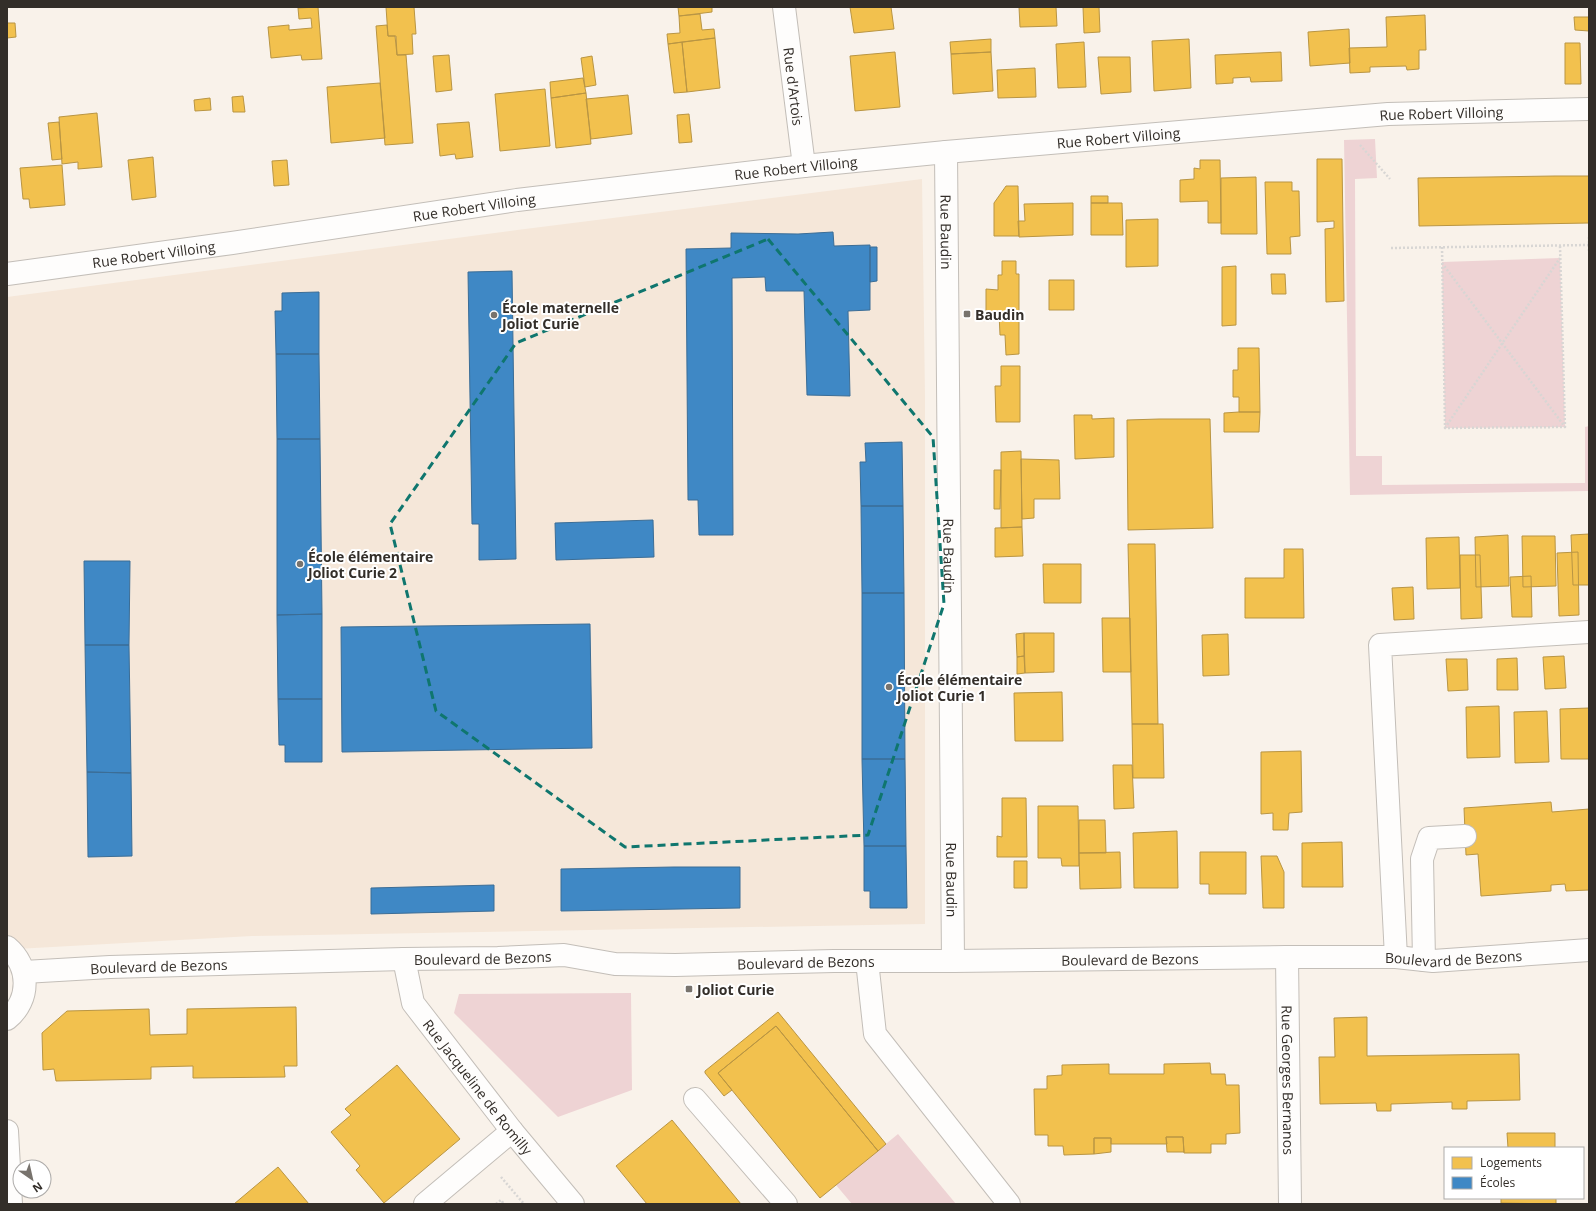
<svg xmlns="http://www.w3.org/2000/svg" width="1596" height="1211" font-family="'Open Sans',sans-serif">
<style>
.built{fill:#f5e7d9}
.green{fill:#eed3d4}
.homes{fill:#f2c14e;stroke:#b99543}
.schools{fill:#3f88c5;stroke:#3b6d96}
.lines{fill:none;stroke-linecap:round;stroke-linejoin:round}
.minor-casing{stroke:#c3beb8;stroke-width:24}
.path{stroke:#d8d6d4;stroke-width:2.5;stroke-dasharray:2 2;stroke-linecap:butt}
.minor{stroke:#fefdfc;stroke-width:22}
.marked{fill:none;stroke:#0f766e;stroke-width:3;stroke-dasharray:8 5;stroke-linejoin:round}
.poi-dot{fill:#78736d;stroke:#fff;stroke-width:1.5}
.labels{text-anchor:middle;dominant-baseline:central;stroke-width:4;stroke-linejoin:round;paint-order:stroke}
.street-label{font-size:14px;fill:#332e29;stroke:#fff}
.poi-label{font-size:14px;font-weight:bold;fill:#332e29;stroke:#fff;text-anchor:start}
</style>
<rect width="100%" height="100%" fill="#f9f2ea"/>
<path class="built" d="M 922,179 L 925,397 L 925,924 L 252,936 L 16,949 L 7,942 L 7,297 L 517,230 Z"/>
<path class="green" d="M 1375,139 L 1377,178 L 1355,179 L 1356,456 L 1382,456 L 1382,485 L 1585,483 L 1585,427 L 1589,426 L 1589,491 L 1350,495 L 1344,140 Z
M 1560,258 L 1565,427 L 1445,428 L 1442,262 Z
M 631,993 L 632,1090 L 558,1117 L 454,1013 L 459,994 Z
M 898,1134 L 956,1204 L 852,1204 L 836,1185 Z"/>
<path class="homes" d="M 318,7 L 322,59 L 302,60 L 301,55 L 271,58 L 268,27 L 289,25 L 289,30 L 312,28 L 311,18 L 299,19 L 298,8 Z
M 386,7 L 414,7 L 416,34 L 412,34 L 413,54 L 397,55 L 396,36 L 388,36 Z
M 678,7 L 712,7 L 712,12 L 679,16 Z
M 850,7 L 891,7 L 894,29 L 854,33 Z
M 1019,7 L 1056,7 L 1057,26 L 1020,27 Z
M 1083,7 L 1099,7 L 1100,32 L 1084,33 Z
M 700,14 L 702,30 L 714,29 L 715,38 L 668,44 L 667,34 L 680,33 L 679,16 Z
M 1425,15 L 1426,50 L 1419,50 L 1419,69 L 1407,70 L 1406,66 L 1370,67 L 1370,72 L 1350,73 L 1349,48 L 1387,47 L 1386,17 Z
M 1574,17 L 1589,17 L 1589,31 L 1575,30 Z
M 7,23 L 15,23 L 16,37 L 7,38 Z
M 387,25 L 388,36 L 395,36 L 397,55 L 406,55 L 413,143 L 385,145 L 376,26 Z
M 1349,29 L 1350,63 L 1310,66 L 1308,32 Z
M 715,38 L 720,88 L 687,92 L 682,42 Z
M 991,39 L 991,52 L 951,54 L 950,42 Z
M 1189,39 L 1191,88 L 1154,91 L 1152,41 Z
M 682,42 L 687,92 L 674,93 L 668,44 Z
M 1084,42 L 1086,87 L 1058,88 L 1056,44 Z
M 1565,43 L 1580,43 L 1581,84 L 1565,84 Z
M 895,52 L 900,107 L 855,111 L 850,56 Z
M 991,52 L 993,91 L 953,94 L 951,54 Z
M 1281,52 L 1282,81 L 1251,82 L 1250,77 L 1233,78 L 1233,83 L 1216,84 L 1215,55 Z
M 449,55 L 452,90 L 436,92 L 433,56 Z
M 592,56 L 596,85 L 585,87 L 581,58 Z
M 1098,57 L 1130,57 L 1131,92 L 1101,94 Z
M 1035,68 L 1036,97 L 998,98 L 997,70 Z
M 583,78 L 586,93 L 551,98 L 550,82 Z
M 380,83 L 385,138 L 331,143 L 327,87 Z
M 545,89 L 550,146 L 500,151 L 495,94 Z
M 586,93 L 591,144 L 556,148 L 551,98 Z
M 628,95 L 632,134 L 591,139 L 586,99 Z
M 243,96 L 245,112 L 233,112 L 232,97 Z
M 210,98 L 211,110 L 195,111 L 194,100 Z
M 97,113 L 102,167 L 78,169 L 78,162 L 62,164 L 59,117 Z
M 689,114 L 692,142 L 679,143 L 677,115 Z
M 59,122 L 62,159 L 52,160 L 48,123 Z
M 469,122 L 473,157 L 456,159 L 455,154 L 440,156 L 437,124 Z
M 153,157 L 156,197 L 132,200 L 128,160 Z
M 1317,159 L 1342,159 L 1344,301 L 1326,302 L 1325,229 L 1334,228 L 1334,221 L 1317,222 Z
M 287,160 L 289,185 L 274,186 L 272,161 Z
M 1200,160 L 1220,160 L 1221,223 L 1208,223 L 1208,201 L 1180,202 L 1180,180 L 1194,179 L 1194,168 L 1200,169 Z
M 62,165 L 65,205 L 30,208 L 29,199 L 23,199 L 20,168 Z
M 1555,176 L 1589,176 L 1589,223 L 1419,226 L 1418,178 Z
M 1256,177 L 1257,234 L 1221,234 L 1221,178 Z
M 1265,182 L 1292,182 L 1292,191 L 1299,191 L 1300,236 L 1290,237 L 1291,254 L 1267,254 Z
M 1006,186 L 1018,186 L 1019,236 L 994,236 L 994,203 Z
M 1091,196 L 1108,196 L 1108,203 L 1091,203 Z
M 1073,203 L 1073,235 L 1019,237 L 1018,221 L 1025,221 L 1024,204 Z
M 1091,203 L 1122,203 L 1123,235 L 1091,235 Z
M 1158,219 L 1158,266 L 1126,267 L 1126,220 Z
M 1002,261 L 1016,261 L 1016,274 L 1019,274 L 1019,354 L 1006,355 L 1005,335 L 1000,335 L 999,313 L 986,313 L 986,289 L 998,290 L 998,275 L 1002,275 Z
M 1236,266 L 1236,325 L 1222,326 L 1222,267 Z
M 1271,274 L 1285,274 L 1286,294 L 1272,294 Z
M 1049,280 L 1074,280 L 1074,310 L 1049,310 Z
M 1238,348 L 1259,348 L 1260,412 L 1239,412 L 1239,397 L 1233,397 L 1233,370 L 1238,370 Z
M 1001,366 L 1020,366 L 1020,422 L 996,422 L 995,386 L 1001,386 Z
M 1239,412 L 1260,412 L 1259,432 L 1224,432 L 1224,413 Z
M 1074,415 L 1092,415 L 1092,419 L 1114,418 L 1114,457 L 1075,459 Z
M 1159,419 L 1210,419 L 1213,528 L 1128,530 L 1127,420 Z
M 1021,451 L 1022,527 L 1001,528 L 1001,452 Z
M 1021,459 L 1059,460 L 1060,499 L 1034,499 L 1034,518 L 1022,519 Z
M 994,470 L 1001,470 L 1000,509 L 994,509 Z
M 1022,527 L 1023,556 L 995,557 L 995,528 Z
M 1589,534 L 1589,585 L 1573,585 L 1571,535 Z
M 1508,535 L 1509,586 L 1476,587 L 1475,537 Z
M 1522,536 L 1555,536 L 1556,586 L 1523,587 Z
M 1459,537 L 1460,588 L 1427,589 L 1426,538 Z
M 1128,544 L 1155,544 L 1158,724 L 1132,724 Z
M 1284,549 L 1303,549 L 1304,618 L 1245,618 L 1245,578 L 1284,578 Z
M 1578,552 L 1579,615 L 1559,616 L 1557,553 Z
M 1460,555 L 1480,555 L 1482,618 L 1461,619 Z
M 1043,564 L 1081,564 L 1081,603 L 1044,603 Z
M 1531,576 L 1532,617 L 1512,617 L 1510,577 Z
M 1413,587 L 1414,619 L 1394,620 L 1392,588 Z
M 1102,618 L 1130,618 L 1131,672 L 1103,672 Z
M 1024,633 L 1024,656 L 1017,657 L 1016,634 Z
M 1024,633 L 1054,633 L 1054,672 L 1025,673 Z
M 1228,634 L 1229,675 L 1203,676 L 1202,635 Z
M 1024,656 L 1025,673 L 1017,674 L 1017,657 Z
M 1564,656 L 1566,688 L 1545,689 L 1543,657 Z
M 1517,658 L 1518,690 L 1497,690 L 1497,659 Z
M 1446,659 L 1467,659 L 1468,690 L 1448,691 Z
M 1062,692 L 1063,741 L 1015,741 L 1014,693 Z
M 1499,706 L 1500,757 L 1467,758 L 1466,707 Z
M 1589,708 L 1589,759 L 1561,759 L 1560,709 Z
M 1547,711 L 1549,762 L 1515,763 L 1514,712 Z
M 1132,724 L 1163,724 L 1164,778 L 1133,778 Z
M 1301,751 L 1302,812 L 1289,813 L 1288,830 L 1273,830 L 1273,813 L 1261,814 L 1261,752 Z
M 1113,765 L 1132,765 L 1134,808 L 1114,809 Z
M 1002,798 L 1026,798 L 1027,857 L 997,857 L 997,836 L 1002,837 Z
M 1551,802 L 1552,812 L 1589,809 L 1589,890 L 1566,891 L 1565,884 L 1551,885 L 1551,891 L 1481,896 L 1478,854 L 1466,855 L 1464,808 Z
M 1038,806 L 1078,806 L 1079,866 L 1062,866 L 1061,858 L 1038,858 Z
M 1079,820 L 1105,820 L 1106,853 L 1079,853 Z
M 1177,831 L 1178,888 L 1134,888 L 1133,833 Z
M 1342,842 L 1343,887 L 1302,887 L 1302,843 Z
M 1120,852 L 1121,888 L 1080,889 L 1079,853 Z
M 1200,852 L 1246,852 L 1246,894 L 1209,894 L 1209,884 L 1200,884 Z
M 1261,856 L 1277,856 L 1284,872 L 1284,908 L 1263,908 Z
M 1014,861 L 1027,861 L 1027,888 L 1014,888 Z
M 296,1007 L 297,1066 L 284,1066 L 285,1077 L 193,1078 L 193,1066 L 151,1067 L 151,1079 L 56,1081 L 54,1069 L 43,1070 L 42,1033 L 67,1011 L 149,1009 L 150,1035 L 187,1034 L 187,1009 Z
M 778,1012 L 886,1144 L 878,1151 L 776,1026 L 718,1073 L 732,1090 L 724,1096 L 705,1073 L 705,1071 Z
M 1367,1017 L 1367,1056 L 1519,1054 L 1520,1100 L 1467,1101 L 1467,1109 L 1452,1109 L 1452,1102 L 1391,1104 L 1391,1111 L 1377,1111 L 1376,1103 L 1320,1104 L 1319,1057 L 1335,1057 L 1334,1018 Z
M 776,1026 L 878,1151 L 820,1198 L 718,1073 Z
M 1210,1063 L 1211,1074 L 1225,1074 L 1226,1085 L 1239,1085 L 1240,1133 L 1226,1134 L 1226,1144 L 1211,1144 L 1211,1153 L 1184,1153 L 1183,1137 L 1166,1137 L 1167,1144 L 1111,1144 L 1111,1138 L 1094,1138 L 1094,1154 L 1064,1155 L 1063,1146 L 1048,1146 L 1048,1135 L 1035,1135 L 1034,1089 L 1047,1089 L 1047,1076 L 1062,1075 L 1062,1065 L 1109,1064 L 1109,1074 L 1164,1074 L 1164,1064 Z
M 397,1065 L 460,1139 L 384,1203 L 356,1170 L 360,1166 L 331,1132 L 351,1115 L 345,1109 Z
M 672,1120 L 741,1204 L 647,1204 L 616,1166 Z
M 1507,1133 L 1555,1133 L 1555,1148 L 1508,1148 Z
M 1166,1137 L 1183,1137 L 1184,1152 L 1167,1152 Z
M 1094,1138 L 1111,1138 L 1111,1152 L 1094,1154 Z
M 278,1167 L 309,1204 L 234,1204 Z
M 1501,1198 L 1556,1198 L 1556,1204 L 1501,1203 Z"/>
<path class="schools" d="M 833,232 L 834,246 L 870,245 L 870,310 L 848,311 L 850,396 L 807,395 L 804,291 L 766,291 L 765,277 L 732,278 L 733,535 L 699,535 L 698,500 L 688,500 L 686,249 L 731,248 L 731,233 L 798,234 Z
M 870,247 L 877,247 L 877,281 L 870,282 Z
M 512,271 L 516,559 L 479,560 L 479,524 L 472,524 L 468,272 Z
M 319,292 L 319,354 L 276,354 L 275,311 L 282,311 L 282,293 Z
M 276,354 L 319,354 L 320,439 L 277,439 Z
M 277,439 L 320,439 L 322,614 L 277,615 Z
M 902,442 L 903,506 L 861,506 L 860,462 L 866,462 L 865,443 Z
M 861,506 L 903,506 L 904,593 L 862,593 Z
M 653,520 L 654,557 L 556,560 L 555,523 Z
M 84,561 L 130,561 L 129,645 L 85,645 Z
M 862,593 L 904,593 L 905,759 L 862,759 Z
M 322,614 L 322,699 L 278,699 L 277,615 Z
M 590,624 L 592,748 L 342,752 L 341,627 Z
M 85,645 L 129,645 L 131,773 L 87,772 Z
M 278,699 L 322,699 L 322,762 L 285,762 L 285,745 L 279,745 Z
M 862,759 L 905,759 L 906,846 L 864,846 Z
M 87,772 L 131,773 L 132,856 L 88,857 Z
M 864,846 L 906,846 L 907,908 L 870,908 L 870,891 L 864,891 Z
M 674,867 L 740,867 L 740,908 L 561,911 L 561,869 Z
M 494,885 L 494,911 L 371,914 L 371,888 Z"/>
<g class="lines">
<defs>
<g id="minor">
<path id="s1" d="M 784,7 L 804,166"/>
<path id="s2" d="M 946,152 L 953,961"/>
<path id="s3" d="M 7,274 L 232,243 L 517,200 L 804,166 L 946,152 L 1388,114 L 1589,109"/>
<path d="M 7,947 C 30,966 31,1000 7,1019"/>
<path id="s4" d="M 1287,957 L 1290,1204"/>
<path d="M 1396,957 L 1380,645 L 1589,632"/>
<path id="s5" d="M 404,959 L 413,1003 L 512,1131 L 573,1204"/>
<path d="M 1424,960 L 1422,859 L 1429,838 L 1465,836"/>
<path d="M 867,961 L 875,1034 L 1009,1204"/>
<path id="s6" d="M 24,972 L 110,967 L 404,959 L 498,958 L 564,955 L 615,964 L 675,965 L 834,961 L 953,961 L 1287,957 L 1396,957 L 1433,961 L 1589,950"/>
<path d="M 695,1099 L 786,1204"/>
<path d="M 7,1131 L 11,1204"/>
<path d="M 425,1204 L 512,1131"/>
</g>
</defs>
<use href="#minor" class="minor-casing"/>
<path class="path" d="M 1360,145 L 1390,179
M 1589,237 L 1589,253
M 1442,247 L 1445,428 L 1565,427 L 1560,246
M 1391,248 L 1589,245
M 1442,263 L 1565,427
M 1445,428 L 1560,258
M 501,1177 L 524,1204
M 496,1204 L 501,1200 L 504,1204"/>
<use href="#minor" class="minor"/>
</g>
<path class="marked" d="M 768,239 L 933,437 L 944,604 L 868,835 L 625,847 L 436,711 L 390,524 L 516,343 Z"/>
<g class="poi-dot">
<rect x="963" y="310" width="8" height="8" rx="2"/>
<circle cx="494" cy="315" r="4"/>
<circle cx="300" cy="564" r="4"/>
<circle cx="889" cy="687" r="4"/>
<rect x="685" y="985" width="8" height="8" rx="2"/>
</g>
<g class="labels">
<g class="street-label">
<text stroke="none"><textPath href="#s1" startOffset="80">Rue d'Artois</textPath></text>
<text stroke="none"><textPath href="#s3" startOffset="1444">Rue Robert Villoing</textPath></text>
<text stroke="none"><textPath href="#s3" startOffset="1120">Rue Robert Villoing</textPath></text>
<text stroke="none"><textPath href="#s3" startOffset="796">Rue Robert Villoing</textPath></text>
<text stroke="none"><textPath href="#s3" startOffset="472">Rue Robert Villoing</textPath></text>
<text stroke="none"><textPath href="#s2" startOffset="80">Rue Baudin</textPath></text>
<text stroke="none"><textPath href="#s3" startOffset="148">Rue Robert Villoing</textPath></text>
<text stroke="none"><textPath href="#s2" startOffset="404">Rue Baudin</textPath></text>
<text stroke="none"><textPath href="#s2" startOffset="728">Rue Baudin</textPath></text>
<text stroke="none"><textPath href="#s6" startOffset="1431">Boulevard de Bezons</textPath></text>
<text stroke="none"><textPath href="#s6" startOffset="459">Boulevard de Bezons</textPath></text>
<text stroke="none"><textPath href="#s6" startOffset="1107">Boulevard de Bezons</textPath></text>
<text stroke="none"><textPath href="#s6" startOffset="783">Boulevard de Bezons</textPath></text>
<text stroke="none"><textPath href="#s6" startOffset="135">Boulevard de Bezons</textPath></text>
<text stroke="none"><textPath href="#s4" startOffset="123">Rue Georges Bernanos</textPath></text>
<text stroke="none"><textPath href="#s5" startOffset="151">Rue Jacqueline de Romilly</textPath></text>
</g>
<g class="poi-label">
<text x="502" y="307">École maternelle<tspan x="502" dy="16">Joliot Curie</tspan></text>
<text x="975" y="314">Baudin</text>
<text x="308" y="556">École élémentaire<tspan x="308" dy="16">Joliot Curie 2</tspan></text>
<text x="897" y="679">École élémentaire<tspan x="897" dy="16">Joliot Curie 1</tspan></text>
<text x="697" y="989">Joliot Curie</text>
</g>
</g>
<rect width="1596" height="1211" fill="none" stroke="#332e29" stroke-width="16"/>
<rect x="1444" y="1147" width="140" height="52" fill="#ffffff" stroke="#adaba9"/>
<rect x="1452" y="1157" width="20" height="12" fill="#f2c14e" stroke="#adaba9"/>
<text x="1480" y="1167" font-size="12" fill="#332e29">Logements</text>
<rect x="1452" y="1177" width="20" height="12" fill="#3f88c5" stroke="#adaba9"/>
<text x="1480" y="1187" font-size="12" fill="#332e29">Écoles</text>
<g transform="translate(32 1179) rotate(146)"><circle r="19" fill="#ffffff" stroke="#adaba9"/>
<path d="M0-3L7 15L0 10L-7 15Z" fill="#78736d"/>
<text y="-6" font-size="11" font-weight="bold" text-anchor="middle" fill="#332e29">N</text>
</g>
</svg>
